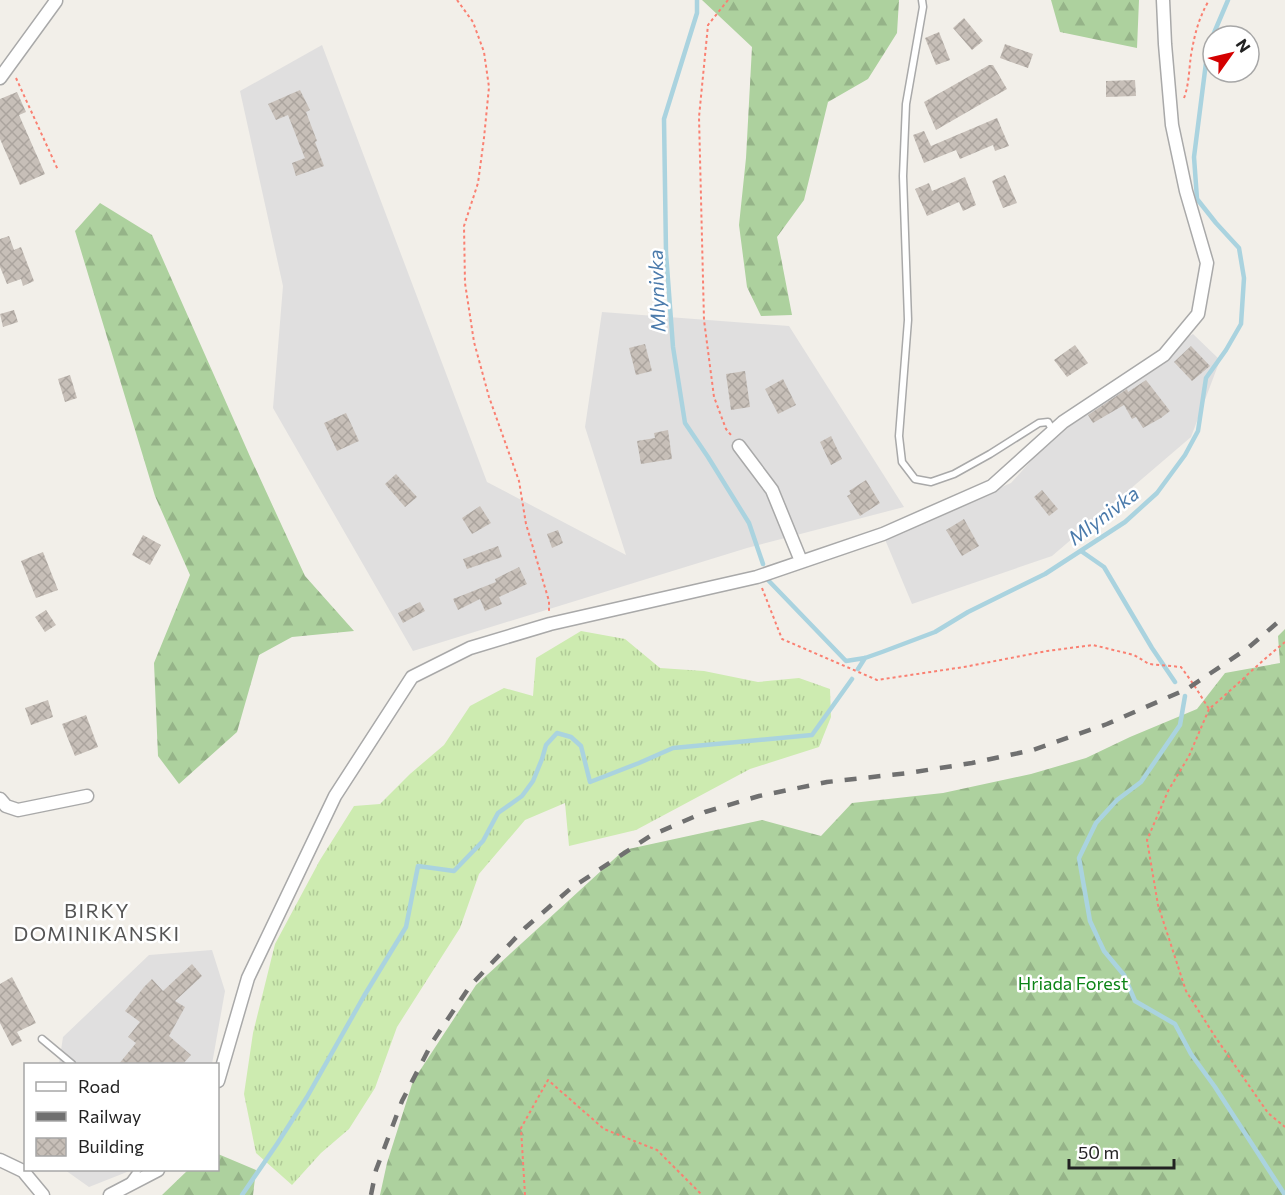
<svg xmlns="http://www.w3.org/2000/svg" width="1285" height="1195" font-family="Commissioner,sans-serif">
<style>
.residential{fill:#e0dfdf}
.grass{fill:url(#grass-tufts)}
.forest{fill:url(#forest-firs)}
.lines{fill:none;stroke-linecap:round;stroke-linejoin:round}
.stream{stroke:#aad3df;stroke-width:4.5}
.building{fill:url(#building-cross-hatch)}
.service-casing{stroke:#a9a9a9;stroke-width:9}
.minor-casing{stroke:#a9a9a9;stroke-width:15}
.path{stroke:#fa8072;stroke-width:2;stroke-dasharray:3 3;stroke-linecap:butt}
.service{stroke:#fff;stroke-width:6}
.minor{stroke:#fff;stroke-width:12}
.rail{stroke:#707070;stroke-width:4.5;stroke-dasharray:12 12;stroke-linecap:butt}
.labels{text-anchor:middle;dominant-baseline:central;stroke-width:5;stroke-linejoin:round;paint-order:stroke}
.park-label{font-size:18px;fill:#0c8416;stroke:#fff}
.water-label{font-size:20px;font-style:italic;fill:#4a7aab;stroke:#fff}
.neighbourhood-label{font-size:20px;letter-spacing:1.5px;fill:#555;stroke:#fff}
</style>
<defs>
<pattern id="grass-tufts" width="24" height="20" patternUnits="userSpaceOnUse" patternTransform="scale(1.5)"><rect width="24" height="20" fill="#cdebb0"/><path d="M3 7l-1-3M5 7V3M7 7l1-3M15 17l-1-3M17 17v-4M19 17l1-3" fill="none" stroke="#b0c997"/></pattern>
<pattern id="forest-firs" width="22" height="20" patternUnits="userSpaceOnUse" patternTransform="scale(1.5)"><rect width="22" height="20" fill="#add19e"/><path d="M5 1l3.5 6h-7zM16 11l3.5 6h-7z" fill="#95b388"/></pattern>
<pattern id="building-cross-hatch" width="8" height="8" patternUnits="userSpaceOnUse" patternTransform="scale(1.5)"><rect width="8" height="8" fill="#c7bfb8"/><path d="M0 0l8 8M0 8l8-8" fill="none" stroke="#aba49e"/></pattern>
</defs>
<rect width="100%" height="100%" fill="#f2efe9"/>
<path class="residential" d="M 322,45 L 487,482 L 626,555 L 585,427 L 602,312 L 789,326 L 904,507 L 747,548 L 413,651 L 273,408 L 283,286 L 240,91 Z
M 1193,334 L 1220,360 L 1191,437 L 1052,556 L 912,604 L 884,537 L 1011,483 L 1065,423 L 1157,354 Z
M 212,950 L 225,991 L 212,1064 L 59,1064 L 63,1037 L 149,955 Z
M 65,1170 L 132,1170 L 89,1187 Z"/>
<path class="grass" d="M 581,631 L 625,639 L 660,668 L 704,671 L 758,682 L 799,678 L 830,689 L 831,717 L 819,747 L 750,769 L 636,830 L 569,846 L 565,803 L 525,820 L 479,874 L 460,928 L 397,1027 L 375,1088 L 349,1129 L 321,1153 L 292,1185 L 256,1153 L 244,1094 L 253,1033 L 275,944 L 320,860 L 354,806 L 380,804 L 410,774 L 444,745 L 470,706 L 504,688 L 533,696 L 536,658 Z"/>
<path class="forest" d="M 702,0 L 899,0 L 897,33 L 868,79 L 828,102 L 804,200 L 777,237 L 792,315 L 761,316 L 747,287 L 739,225 L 746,158 L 752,47 Z
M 1051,0 L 1139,0 L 1137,48 L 1060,32 Z
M 100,203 L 152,235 L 252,461 L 305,576 L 354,631 L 292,637 L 259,655 L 237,732 L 179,784 L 158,756 L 154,663 L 190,575 L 155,496 L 75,231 Z
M 1285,629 L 1285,1195 L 380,1195 L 387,1163 L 413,1081 L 476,985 L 624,850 L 762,820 L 821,836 L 852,803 L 943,793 L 1031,774 L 1086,758 L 1130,737 L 1197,709 L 1225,673 L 1280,663 L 1278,636 Z
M 218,1154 L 256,1170 L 253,1195 L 162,1195 L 188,1170 L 218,1170 Z"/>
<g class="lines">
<path class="stream" d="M 697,0 L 697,13 L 664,119 L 666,253 L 673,347 L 685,423 L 708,457 L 749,523 L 763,564
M 1081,551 L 1104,567 L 1152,648 L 1175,682
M 767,579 L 846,661 L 865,658 L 882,652 L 935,632 L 968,612 L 1045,574 L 1125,522 L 1157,493 L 1185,455 L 1198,431 L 1206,378 L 1226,350 L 1241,324 L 1244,278 L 1239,248 L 1216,223 L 1197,199 L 1194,157 L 1208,47 L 1228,0
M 858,669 L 865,658
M 1185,696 L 1180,725 L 1141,782 L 1117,800 L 1096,823 L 1079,858 L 1090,921 L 1104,951 L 1124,975 L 1135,1001 L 1175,1024 L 1191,1054 L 1215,1087 L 1285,1195
M 242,1195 L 277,1144 L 307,1097 L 364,996 L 406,927 L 418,866 L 454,871 L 483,841 L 498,813 L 522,796 L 533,781 L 542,759 L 546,745 L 557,733 L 571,737 L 581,746 L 590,782 L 639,763 L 673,748 L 812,735 L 852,679"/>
</g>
<path class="building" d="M 964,18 L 983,41 L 972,50 L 953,28 Z
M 939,32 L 950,60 L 936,65 L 925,38 Z
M 1005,44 L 1033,54 L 1028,68 L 1000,58 Z
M 989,65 L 993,65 L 1007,89 L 936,130 L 924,102 Z
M 1135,80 L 1136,96 L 1106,97 L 1106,81 Z
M 300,90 L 310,110 L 306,112 L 317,141 L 315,142 L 324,166 L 296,176 L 292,163 L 305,158 L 304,156 L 288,115 L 276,120 L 268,104 Z
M 17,92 L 26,112 L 19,115 L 45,174 L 20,185 L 0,139 L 0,99 Z
M 997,118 L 1009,146 L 995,151 L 993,145 L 960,159 L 956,150 L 924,163 L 913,135 L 924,131 L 931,146 Z
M 1005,175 L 1017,203 L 1003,208 L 992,181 Z
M 965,177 L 976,205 L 963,211 L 959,202 L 927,216 L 915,189 L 929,183 L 932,191 Z
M 9,236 L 14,250 L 21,247 L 34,281 L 23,286 L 21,279 L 7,284 L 0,267 L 0,239 Z
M 14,310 L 18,322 L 3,327 L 0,314 Z
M 645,344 L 652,371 L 636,375 L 629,348 Z
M 1075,345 L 1088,363 L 1067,377 L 1054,360 Z
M 1191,346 L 1210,366 L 1192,381 L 1174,362 Z
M 745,371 L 750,407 L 731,410 L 726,374 Z
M 70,375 L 77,398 L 65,402 L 58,379 Z
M 783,379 L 796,405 L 778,414 L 765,389 Z
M 1146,380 L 1170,411 L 1161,418 L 1143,428 L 1136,417 L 1132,419 L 1124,405 L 1093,423 L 1088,415 L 1127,389 L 1128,392 Z
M 346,413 L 359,441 L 337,451 L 324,423 Z
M 668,430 L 672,459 L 641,464 L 637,441 L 655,438 L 654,433 Z
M 831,436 L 842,459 L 831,465 L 820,442 Z
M 396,474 L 417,497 L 405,507 L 385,484 Z
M 866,480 L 880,503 L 860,516 L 847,496 L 851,494 L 849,491 Z
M 1042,490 L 1058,509 L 1049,516 L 1034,497 Z
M 480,506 L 491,523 L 472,534 L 462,518 Z
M 964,519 L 979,546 L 962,556 L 946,530 Z
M 558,530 L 563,543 L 552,548 L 547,534 Z
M 143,535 L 161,545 L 150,565 L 132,555 Z
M 498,546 L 502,557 L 467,569 L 463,559 Z
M 43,552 L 58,590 L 36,598 L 21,561 Z
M 519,567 L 527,584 L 499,597 L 502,604 L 485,611 L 480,599 L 458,610 L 453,599 L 496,582 L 495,579 Z
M 420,602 L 425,611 L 403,623 L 398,613 Z
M 46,610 L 56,625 L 45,632 L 35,617 Z
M 48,700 L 53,717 L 31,725 L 25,708 Z
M 86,715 L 98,747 L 75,756 L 62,724 Z
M 192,964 L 202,976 L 175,1001 L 185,1007 L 169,1036 L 191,1055 L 182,1065 L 118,1065 L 136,1043 L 128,1037 L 140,1022 L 125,1011 L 144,987 L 152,979 L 163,991 Z
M 12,977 L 36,1023 L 17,1032 L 22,1041 L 12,1046 L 0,1023 L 0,984 Z"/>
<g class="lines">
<defs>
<path id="service" d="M 922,0 L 923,7 L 906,104 L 903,176 L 908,320 L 899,436 L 902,462 L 915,479 L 931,482 L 954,474 L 990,454 L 1039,423 L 1048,422 L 1053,431
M 42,1039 L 72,1064
M 130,1181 L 138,1170"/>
<path id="minor" d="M 0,78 L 56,1
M 739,446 L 772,490 L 801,561
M 0,799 L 6,806 L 18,810 L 87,796
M 218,1081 L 248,978 L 335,796 L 412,677 L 470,648 L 550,624 L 757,577 L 883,534 L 992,486 L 1063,422 L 1164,355 L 1198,314 L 1207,263 L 1186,191 L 1172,125 L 1165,44 L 1163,0
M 0,1160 L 23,1171 L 43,1195
M 110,1195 L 158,1170"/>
</defs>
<use href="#service" class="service-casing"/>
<use href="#minor" class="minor-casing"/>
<path class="path" d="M 457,0 L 473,22 L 484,52 L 489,87 L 484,138 L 478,183 L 464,226 L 465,283 L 474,342 L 489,397 L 519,481 L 526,524 L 549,601 L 549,612
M 728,0 L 708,25 L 699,117 L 704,320 L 714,397 L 726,429 L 731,435
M 16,78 L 58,170
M 1184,98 C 1189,85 1189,69 1191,55 C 1195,33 1198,20 1209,0
M 762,588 L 782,639 L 877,680 L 964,667 L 1047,651 L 1093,645 L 1134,655 L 1149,664 L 1181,667 L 1194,685 L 1209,709 C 1235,687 1259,663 1285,642
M 1209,709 L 1189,756 L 1168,791 L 1147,840 L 1158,905 L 1186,991 L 1216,1038 L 1268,1113 L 1285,1127
M 525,1195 L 521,1128 L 548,1080 L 604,1129 L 657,1150 L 702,1195"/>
<use href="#service" class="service"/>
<use href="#minor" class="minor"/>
<path class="rail" d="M 371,1195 L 376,1170 L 402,1101 L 433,1041 L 470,986 L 525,928 L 570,889 L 650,836 L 705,812 L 759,796 L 827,782 L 908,773 L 972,763 L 1033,750 L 1107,724 L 1187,689 L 1248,648 L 1285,616"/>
</g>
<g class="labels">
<g class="park-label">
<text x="1073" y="983">Hriada Forest</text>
</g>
<g class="water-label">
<text transform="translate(656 291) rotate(-92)">Mlynivka</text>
<text transform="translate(1103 515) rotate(-37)">Mlynivka</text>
</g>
<g class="neighbourhood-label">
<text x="97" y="910">BIRKY<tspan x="97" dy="23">DOMINIKANSKI</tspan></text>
</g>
</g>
<rect x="24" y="1063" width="195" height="108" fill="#ffffff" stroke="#a7a7a7" stroke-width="1.5"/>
<rect x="36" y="1082" width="30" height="9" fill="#ffffff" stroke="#a7a7a7" stroke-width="1.5"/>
<text x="78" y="1093" font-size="18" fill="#222222">Road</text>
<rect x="36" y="1112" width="30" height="9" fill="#707070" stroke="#a7a7a7" stroke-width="1.5"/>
<text x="78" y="1123" font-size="18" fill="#222222">Railway</text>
<rect x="36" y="1138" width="30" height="18" fill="url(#building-cross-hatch)" stroke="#a7a7a7" stroke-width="1.5"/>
<text x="78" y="1153" font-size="18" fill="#222222">Building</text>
<g transform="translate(1231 54) rotate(56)"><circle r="28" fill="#ffffff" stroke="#a7a7a7" stroke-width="1.5"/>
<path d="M0-4.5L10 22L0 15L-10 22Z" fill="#d40000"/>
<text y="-9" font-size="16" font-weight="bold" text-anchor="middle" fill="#222222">N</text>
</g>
<path d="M1069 1159v9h105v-9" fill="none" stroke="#222222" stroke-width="3"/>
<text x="1078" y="1159" font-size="18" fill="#222222" stroke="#ffffff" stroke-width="4.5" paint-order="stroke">50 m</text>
</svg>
